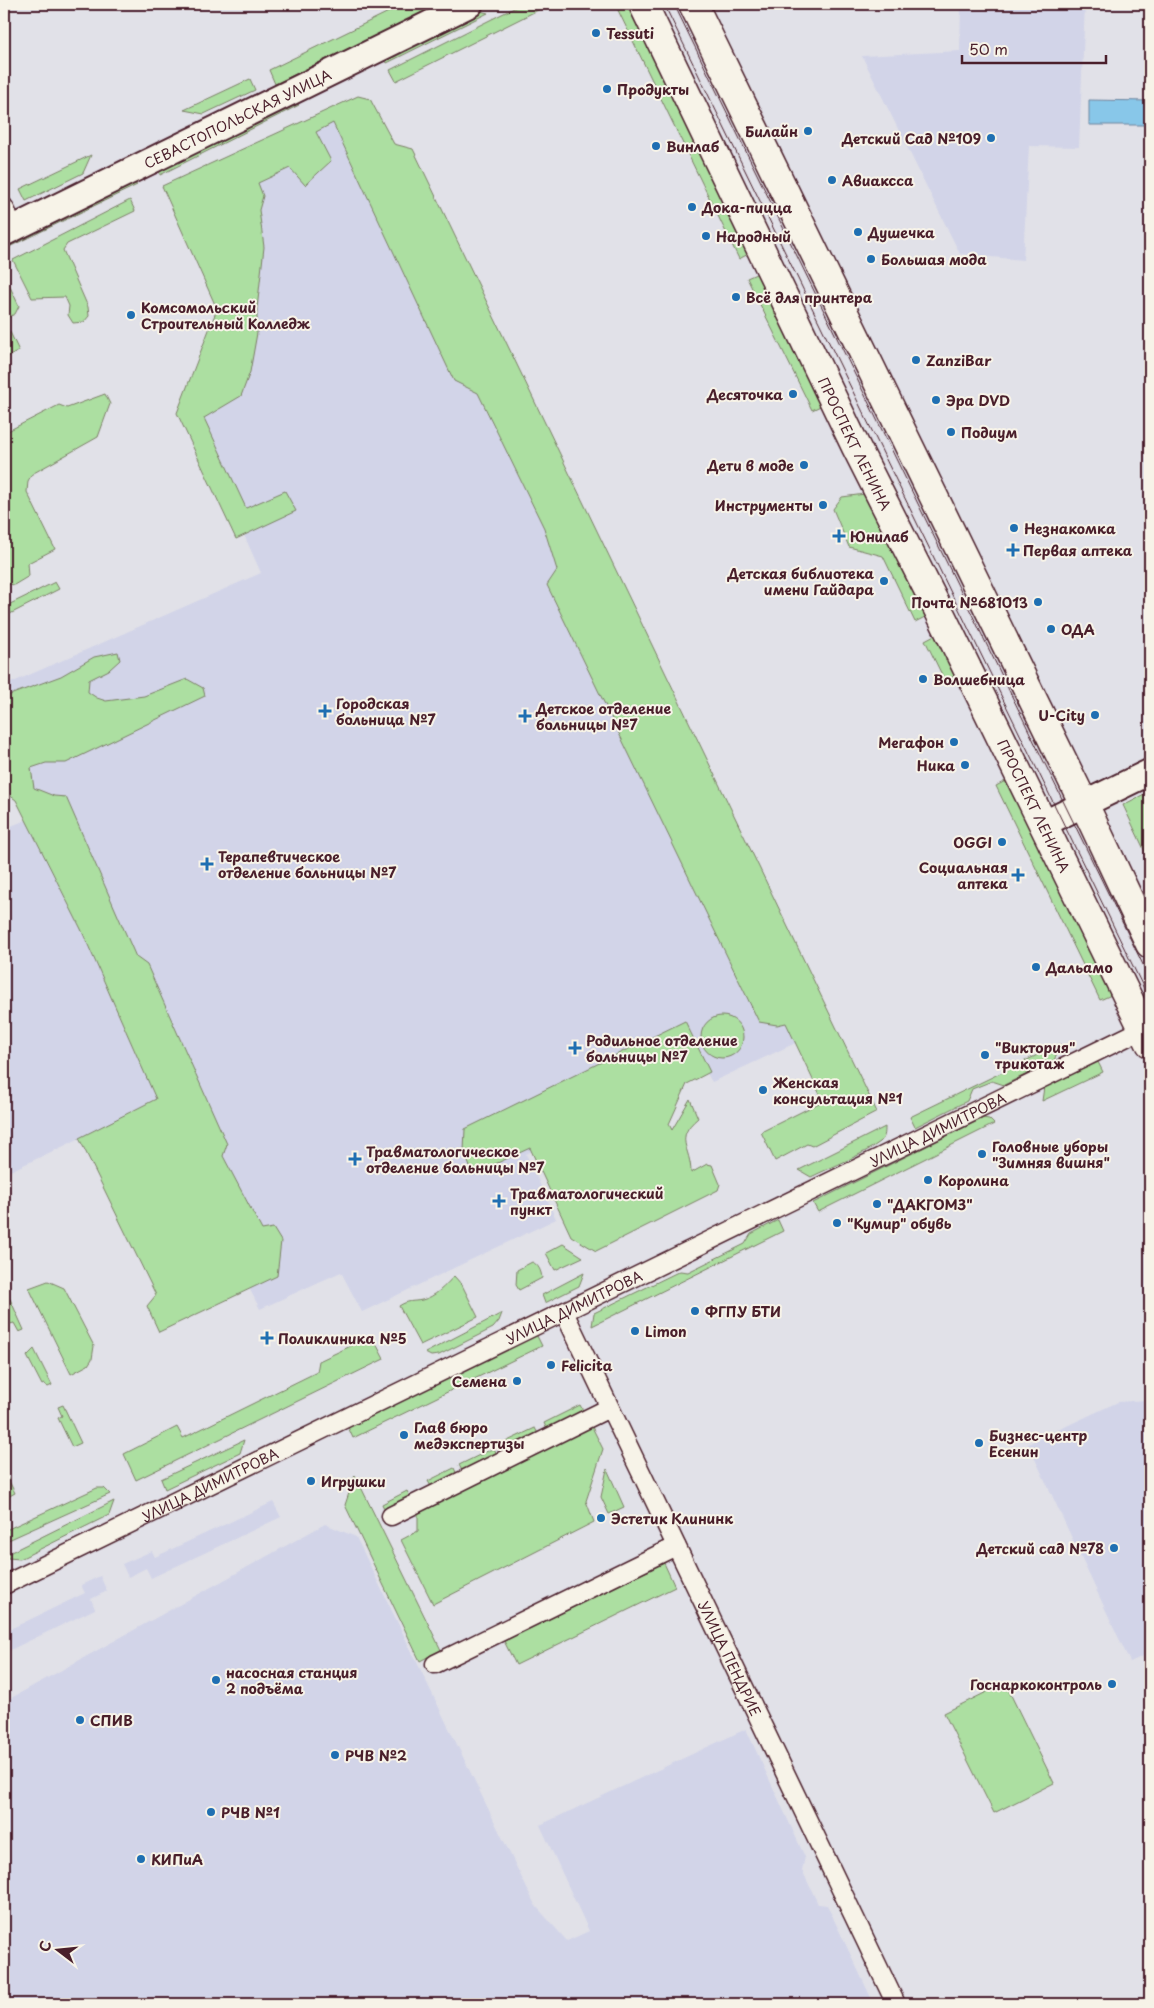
<svg xmlns="http://www.w3.org/2000/svg" width="1154" height="2008" font-family="'Playpen Sans',sans-serif">
<style>
.built{fill:#d2d4e8}
.green{fill:#acdfa1;stroke:#7b7f66}
.water{fill:#88c7e9;stroke:#6f849d}
.lines{fill:none;stroke-linecap:round;stroke-linejoin:round}
.street-casing{stroke:#4a1f2b;stroke-width:21}
.secondary-casing{stroke:#4a1f2b;stroke-width:29}
.highway-casing{stroke:#4a1f2b;stroke-width:31}
.street{stroke:#f7f3e8;stroke-width:18}
.secondary{stroke:#f7f3e8;stroke-width:25}
.highway{stroke:#f7f3e8;stroke-width:28}
.tram{stroke:#4a1f2b;stroke-width:1}
.poi-dot{fill:#1f6fb2;stroke:#f7f3e8;stroke-width:2}
.labels{text-anchor:middle;dominant-baseline:central;stroke-width:4;stroke-linejoin:round;paint-order:stroke}
.poi-label{font-size:14px;font-weight:bold;fill:#4a1f2b;stroke:#f7f3e8;text-anchor:start}
.street-label{font-size:14px;fill:#4a1f2b;stroke:#f7f3e8}
</style>
<rect width="100%" height="100%" fill="#e1e1e8"/>
<filter id="ink" filterUnits="userSpaceOnUse"><feTurbulence type="fractalNoise" baseFrequency=".02" numOctaves="2"/><feDisplacementMap in="SourceGraphic" scale="10" xChannelSelector="R" yChannelSelector="G"/><feConvolveMatrix kernelMatrix="1 2 1 2 8 2 1 2 1" color-interpolation-filters="sRGB"/></filter>
<g filter="url(#ink)">
<path class="built" d="M 961,4 L 1085,4 L 1079,147 L 1029,146 L 1023,260 L 960,254 L 862,56 L 960,51 Z
M 355,104 L 804,1039 L 712,1082 L 705,1070 L 526,1154 L 556,1219 L 362,1312 L 341,1272 L 260,1309 L 219,1230 L 4,737 L 4,686 L 261,573 L 188,409 L 232,303 L 191,183 Z
M 26,820 L 81,929 L 156,1099 L 68,1144 L 4,1174 L 4,829 Z
M 1146,1400 L 1150,1409 L 1150,1653 L 1130,1662 L 1028,1444 L 1118,1402 Z
M 273,1502 L 281,1517 L 151,1578 L 146,1568 L 128,1577 L 122,1564 L 152,1551 L 155,1557 Z
M 325,1524 L 356,1537 L 535,1905 L 567,1941 L 589,1931 L 540,1825 L 746,1729 L 805,1857 L 802,1870 L 818,1904 L 827,1905 L 874,2004 L 4,2004 L 4,1702 Z
M 100,1576 L 107,1591 L 91,1599 L 95,1609 L 4,1653 L 4,1632 L 85,1593 L 81,1585 Z"/>
<path class="green" d="M 405,4 L 441,4 L 275,84 L 269,70 Z
M 522,4 L 550,4 L 396,81 L 390,70 Z
M 615,4 L 634,4 L 754,251 L 739,259 Z
M 476,10 L 488,13 L 387,63 L 383,55 Z
M 250,79 L 255,90 L 204,114 L 184,110 Z
M 358,96 L 370,99 L 394,144 L 413,149 L 877,1112 L 812,1146 L 807,1144 L 775,1161 L 761,1132 L 823,1101 L 786,1023 L 777,1025 L 759,1022 L 547,585 L 557,570 L 544,528 L 478,393 L 454,381 L 333,123 L 316,132 L 331,161 L 305,185 L 290,168 L 258,183 L 263,196 L 259,210 L 264,247 L 257,309 L 257,333 L 250,372 L 241,396 L 204,418 L 246,508 L 285,491 L 296,511 L 236,539 L 177,413 L 217,309 L 162,186 Z
M 295,101 L 299,105 L 160,175 L 159,169 Z
M 91,155 L 83,173 L 26,201 L 20,189 Z
M 131,182 L 137,185 L 9,247 L 5,239 Z
M 130,200 L 135,211 L 67,244 L 63,250 L 88,307 L 89,316 L 84,322 L 73,323 L 68,315 L 69,306 L 65,297 L 32,298 L 13,260 Z
M 763,271 L 827,403 L 812,410 L 747,278 Z
M 4,274 L 19,306 L 15,314 L 4,319 Z
M 10,332 L 19,351 L 4,359 L 4,335 Z
M 105,394 L 110,404 L 98,437 L 32,474 L 28,481 L 27,492 L 55,549 L 28,563 L 29,576 L 14,585 L 4,583 L 4,433 L 59,405 L 67,408 Z
M 865,494 L 931,614 L 915,622 L 883,556 L 849,547 L 833,509 L 842,497 Z
M 55,582 L 59,589 L 4,617 L 4,607 Z
M 940,632 L 960,673 L 945,681 L 925,640 Z
M 118,652 L 120,660 L 109,670 L 89,680 L 88,692 L 97,698 L 106,701 L 144,696 L 187,679 L 203,688 L 205,696 L 66,763 L 46,763 L 31,768 L 34,788 L 54,796 L 66,797 L 136,957 L 147,965 L 227,1144 L 223,1156 L 262,1230 L 273,1228 L 281,1241 L 277,1276 L 159,1332 L 147,1306 L 156,1295 L 79,1138 L 156,1099 L 81,929 L 16,800 L 9,795 L 4,783 L 4,661 L 8,669 L 7,696 L 61,676 L 94,657 Z
M 1011,778 L 1116,993 L 1100,1000 L 996,786 Z
M 1150,791 L 1150,862 L 1123,805 Z
M701 1037a21 21 0 1 1 42 0a21 21 0 1 1-42 0Z
M 685,1021 L 710,1072 L 687,1084 L 669,1124 L 672,1130 L 690,1099 L 698,1118 C 673,1139 691,1147 691,1173 L 707,1164 L 712,1165 L 720,1184 L 718,1190 L 596,1251 L 571,1236 L 530,1148 L 480,1171 L 470,1167 L 464,1151 L 465,1129 Z
M 1060,1044 L 1054,1061 L 1004,1085 L 992,1081 L 972,1089 L 967,1101 L 915,1127 L 910,1117 Z
M 1098,1062 L 1103,1072 L 1042,1101 L 1044,1087 Z
M 983,1118 L 989,1119 L 994,1124 L 818,1212 L 813,1203 Z
M 885,1127 C 885,1133 885,1138 880,1142 C 863,1155 831,1167 811,1177 L 799,1170 Z
M 778,1220 L 783,1231 L 592,1326 L 594,1313 L 680,1271 L 688,1272 L 745,1244 L 751,1234 Z
M 563,1244 L 583,1257 L 555,1270 L 546,1253 Z
M 532,1262 C 539,1265 541,1271 542,1278 L 519,1290 L 516,1285 L 517,1270 Z
M 584,1273 L 579,1286 L 545,1303 L 542,1295 Z
M 454,1276 L 462,1285 L 478,1317 L 420,1345 L 399,1306 C 408,1300 413,1302 422,1300 C 435,1297 445,1286 454,1276 Z
M 48,1281 L 64,1288 L 94,1346 L 92,1359 L 88,1365 L 71,1374 L 29,1288 Z
M 4,1294 L 10,1299 L 24,1330 L 19,1332 L 14,1323 L 10,1324 L 4,1311 Z
M 502,1313 L 499,1321 L 493,1328 L 439,1355 L 431,1356 L 425,1353 Z
M 536,1334 L 542,1346 L 353,1438 L 347,1425 Z
M 372,1336 L 384,1359 L 136,1480 L 124,1454 L 177,1427 L 183,1438 L 317,1372 L 319,1361 Z
M 34,1349 L 52,1385 L 48,1387 L 44,1384 L 42,1385 L 27,1356 Z
M 63,1405 L 81,1443 L 72,1447 L 58,1418 L 62,1416 L 58,1407 Z
M 580,1405 L 586,1416 L 549,1434 L 544,1423 Z
M 590,1423 L 603,1449 L 586,1501 L 594,1522 L 433,1604 L 401,1540 L 418,1531 L 418,1508 Z
M 535,1428 L 541,1439 L 505,1457 L 499,1445 Z
M 244,1440 L 240,1453 L 165,1489 L 161,1479 Z
M 494,1448 L 499,1459 L 465,1476 L 459,1465 Z
M 454,1468 L 459,1479 L 434,1492 L 428,1481 Z
M 607,1469 L 624,1507 L 609,1514 L 601,1497 Z
M 4,1471 L 15,1493 L 4,1499 Z
M 355,1475 L 441,1650 L 420,1661 L 345,1505 Z
M 97,1488 L 104,1488 L 110,1494 L 4,1542 L 4,1533 L 6,1530 Z
M 407,1491 L 413,1502 L 387,1515 L 382,1504 Z
M 114,1501 L 109,1515 L 20,1559 L 8,1558 L 5,1555 Z
M 664,1563 L 675,1587 L 516,1665 L 504,1641 Z
M 1005,1683 L 1054,1783 L 994,1813 L 944,1713 Z"/>
<path class="water" d="M 1089,100 L 1150,101 L 1150,125 L 1089,125 Z"/>
<g class="lines">
<defs>
<g id="street">
<path d="M 4,207 L 14,228"/>
<path id="s1" d="M 564,1312 L 896,2004"/>
<path d="M 391,1516 L 609,1408"/>
<path id="s2" d="M 4,1585 L 1143,1029"/>
<path d="M 435,1664 L 676,1546"/>
</g>
<g id="secondary">
<path id="s3" d="M 4,233 L 470,4"/>
<path d="M 1043,824 L 1150,772"/>
</g>
<g id="highway">
<path id="s4" d="M 643,4 L 856,447 L 943,619 L 1150,1043"/>
<path d="M 693,4 L 1084,804 L 1150,944"/>
</g>
</defs>
<use href="#street" class="street-casing"/>
<use href="#secondary" class="secondary-casing"/>
<use href="#highway" class="highway-casing"/>
<use href="#street" class="street"/>
<use href="#secondary" class="secondary"/>
<use href="#highway" class="highway"/>
<path class="tram" d="M 664,4 L 1150,1001
M 674,4 L 1150,979"/>
</g>
</g>
<g class="poi-dot">
<circle cx="596" cy="33" r="5"/>
<circle cx="607" cy="89" r="5"/>
<circle cx="808" cy="131" r="5"/>
<circle cx="991" cy="138" r="5"/>
<circle cx="656" cy="146" r="5"/>
<circle cx="832" cy="180" r="5"/>
<circle cx="692" cy="207" r="5"/>
<circle cx="858" cy="232" r="5"/>
<circle cx="706" cy="236" r="5"/>
<circle cx="871" cy="259" r="5"/>
<circle cx="736" cy="297" r="5"/>
<circle cx="131" cy="315" r="5"/>
<circle cx="916" cy="360" r="5"/>
<circle cx="793" cy="394" r="5"/>
<circle cx="936" cy="400" r="5"/>
<circle cx="951" cy="432" r="5"/>
<circle cx="804" cy="465" r="5"/>
<circle cx="823" cy="505" r="5"/>
<circle cx="1014" cy="528" r="5"/>
<path d="M836.5 528.5h5v5h5v5h-5v5h-5v-5h-5v-5h5z"/>
<path d="M1010.5 542.5h5v5h5v5h-5v5h-5v-5h-5v-5h5z"/>
<circle cx="884" cy="581" r="5"/>
<circle cx="1038" cy="602" r="5"/>
<circle cx="1051" cy="629" r="5"/>
<circle cx="923" cy="679" r="5"/>
<path d="M322.5 703.5h5v5h5v5h-5v5h-5v-5h-5v-5h5z"/>
<circle cx="1095" cy="715" r="5"/>
<path d="M522.5 708.5h5v5h5v5h-5v5h-5v-5h-5v-5h5z"/>
<circle cx="954" cy="742" r="5"/>
<circle cx="965" cy="765" r="5"/>
<circle cx="1002" cy="842" r="5"/>
<path d="M204.5 856.5h5v5h5v5h-5v5h-5v-5h-5v-5h5z"/>
<path d="M1015.5 867.5h5v5h5v5h-5v5h-5v-5h-5v-5h5z"/>
<circle cx="1036" cy="967" r="5"/>
<path d="M572.5 1040.5h5v5h5v5h-5v5h-5v-5h-5v-5h5z"/>
<circle cx="985" cy="1055" r="5"/>
<circle cx="763" cy="1090" r="5"/>
<circle cx="982" cy="1154" r="5"/>
<path d="M352.5 1151.5h5v5h5v5h-5v5h-5v-5h-5v-5h5z"/>
<circle cx="928" cy="1180" r="5"/>
<path d="M496.5 1193.5h5v5h5v5h-5v5h-5v-5h-5v-5h5z"/>
<circle cx="877" cy="1204" r="5"/>
<circle cx="837" cy="1223" r="5"/>
<circle cx="695" cy="1311" r="5"/>
<circle cx="635" cy="1331" r="5"/>
<path d="M264.5 1330.5h5v5h5v5h-5v5h-5v-5h-5v-5h5z"/>
<circle cx="551" cy="1365" r="5"/>
<circle cx="517" cy="1381" r="5"/>
<circle cx="404" cy="1435" r="5"/>
<circle cx="979" cy="1443" r="5"/>
<circle cx="311" cy="1481" r="5"/>
<circle cx="601" cy="1518" r="5"/>
<circle cx="1114" cy="1548" r="5"/>
<circle cx="216" cy="1680" r="5"/>
<circle cx="1112" cy="1684" r="5"/>
<circle cx="80" cy="1720" r="5"/>
<circle cx="335" cy="1755" r="5"/>
<circle cx="211" cy="1812" r="5"/>
<circle cx="141" cy="1859" r="5"/>
</g>
<g class="labels">
<g class="poi-label">
<text x="606" y="33">Tessuti</text>
<text x="617" y="89">Продукты</text>
<text x="798" y="131" text-anchor="end">Билайн</text>
<text x="981" y="138" text-anchor="end">Детский Сад №109</text>
<text x="666" y="146">Винлаб</text>
<text x="842" y="180">Авиаксса</text>
<text x="702" y="207">Дока-пицца</text>
<text x="868" y="232">Душечка</text>
<text x="716" y="236">Народный</text>
<text x="881" y="259">Большая мода</text>
<text x="746" y="297">Всё для принтера</text>
<text x="141" y="307">Комсомольский<tspan x="141" dy="16">Строительный Колледж</tspan></text>
<text x="926" y="360">ZanziBar</text>
<text x="783" y="394" text-anchor="end">Десяточка</text>
<text x="946" y="400">Эра DVD</text>
<text x="961" y="432">Подиум</text>
<text x="794" y="465" text-anchor="end">Дети в моде</text>
<text x="813" y="505" text-anchor="end">Инструменты</text>
<text x="1024" y="528">Незнакомка</text>
<text x="850" y="536">Юнилаб</text>
<text x="1023" y="550">Первая аптека</text>
<text x="874" y="573" text-anchor="end">Детская библиотека<tspan x="874" dy="16">имени Гайдара</tspan></text>
<text x="1028" y="602" text-anchor="end">Почта №681013</text>
<text x="1061" y="629">ОДА</text>
<text x="933" y="679">Волшебница</text>
<text x="336" y="703">Городская<tspan x="336" dy="16">больница №7</tspan></text>
<text x="536" y="708">Детское отделение<tspan x="536" dy="16">больницы №7</tspan></text>
<text x="1085" y="715" text-anchor="end">U-City</text>
<text x="944" y="742" text-anchor="end">Мегафон</text>
<text x="955" y="765" text-anchor="end">Ника</text>
<text x="992" y="842" text-anchor="end">OGGI</text>
<text x="218" y="856">Терапевтическое<tspan x="218" dy="16">отделение больницы №7</tspan></text>
<text x="1008" y="867" text-anchor="end">Социальная<tspan x="1008" dy="16">аптека</tspan></text>
<text x="1046" y="967">Дальамо</text>
<text x="586" y="1040">Родильное отделение<tspan x="586" dy="16">больницы №7</tspan></text>
<text x="995" y="1047">"Виктория"<tspan x="995" dy="16">трикотаж</tspan></text>
<text x="773" y="1082">Женская<tspan x="773" dy="16">консультация №1</tspan></text>
<text x="992" y="1146">Головные уборы<tspan x="992" dy="16">"Зимняя вишня"</tspan></text>
<text x="366" y="1151">Травматологическое<tspan x="366" dy="16">отделение больницы №7</tspan></text>
<text x="938" y="1180">Королина</text>
<text x="510" y="1193">Травматологический<tspan x="510" dy="16">пункт</tspan></text>
<text x="887" y="1204">"ДАКГОМЗ"</text>
<text x="847" y="1223">"Кумир" обувь</text>
<text x="705" y="1311">ФГПУ БТИ</text>
<text x="645" y="1331">Limon</text>
<text x="278" y="1338">Поликлиника №5</text>
<text x="561" y="1365">Felicita</text>
<text x="507" y="1381" text-anchor="end">Семена</text>
<text x="414" y="1427">Глав бюро<tspan x="414" dy="16">медэкспертизы</tspan></text>
<text x="989" y="1435">Бизнес-центр<tspan x="989" dy="16">Есенин</tspan></text>
<text x="321" y="1481">Игрушки</text>
<text x="611" y="1518">Эстетик Клининк</text>
<text x="1104" y="1548" text-anchor="end">Детский сад №78</text>
<text x="226" y="1672">насосная станция<tspan x="226" dy="16">2 подъёма</tspan></text>
<text x="1102" y="1684" text-anchor="end">Госнаркоконтроль</text>
<text x="90" y="1720">СПИВ</text>
<text x="345" y="1755">РЧВ №2</text>
<text x="221" y="1812">РЧВ №1</text>
<text x="151" y="1859">КИПиА</text>
</g>
<g class="street-label">
<text stroke="none"><textPath href="#s3" startOffset="260">СЕВАСТОПОЛЬСКАЯ УЛИЦА</textPath></text>
<text stroke="none"><textPath href="#s4" startOffset="488">ПРОСПЕКТ ЛЕНИНА</textPath></text>
<text stroke="none"><textPath href="#s4" startOffset="892">ПРОСПЕКТ ЛЕНИНА</textPath></text>
<text stroke="none"><textPath href="#s2" startOffset="1039">УЛИЦА ДИМИТРОВА</textPath></text>
<text stroke="none"><textPath href="#s2" startOffset="634">УЛИЦА ДИМИТРОВА</textPath></text>
<text stroke="none"><textPath href="#s2" startOffset="229">УЛИЦА ДИМИТРОВА</textPath></text>
<text stroke="none"><textPath href="#s1" startOffset="384">УЛИЦА ПЕНДРИЕ</textPath></text>
</g>
</g>
<rect width="1154" height="2008" fill="none" stroke="#f7f3e8" stroke-width="20"/>
<rect x="10" y="10" width="1134" height="1988" fill="none" stroke="#4a1f2b" stroke-width="2" filter="url(#ink)"/>
<g transform="translate(58 1950) rotate(286)" stroke="#f7f3e8" stroke-width="4" paint-order="stroke">
<path d="M0-4L9 19L0 12L-9 19Z" fill="#4a1f2b"/>
<text y="-8" font-size="14" font-weight="bold" text-anchor="middle" fill="#4a1f2b">С</text>
</g>
<path d="M962 55v8h144v-8" fill="none" stroke="#4a1f2b" stroke-width="2.5"/>
<text x="969" y="55" font-size="15" fill="#4a1f2b" stroke="#f7f3e8" stroke-width="4" paint-order="stroke">50 m</text>
</svg>
